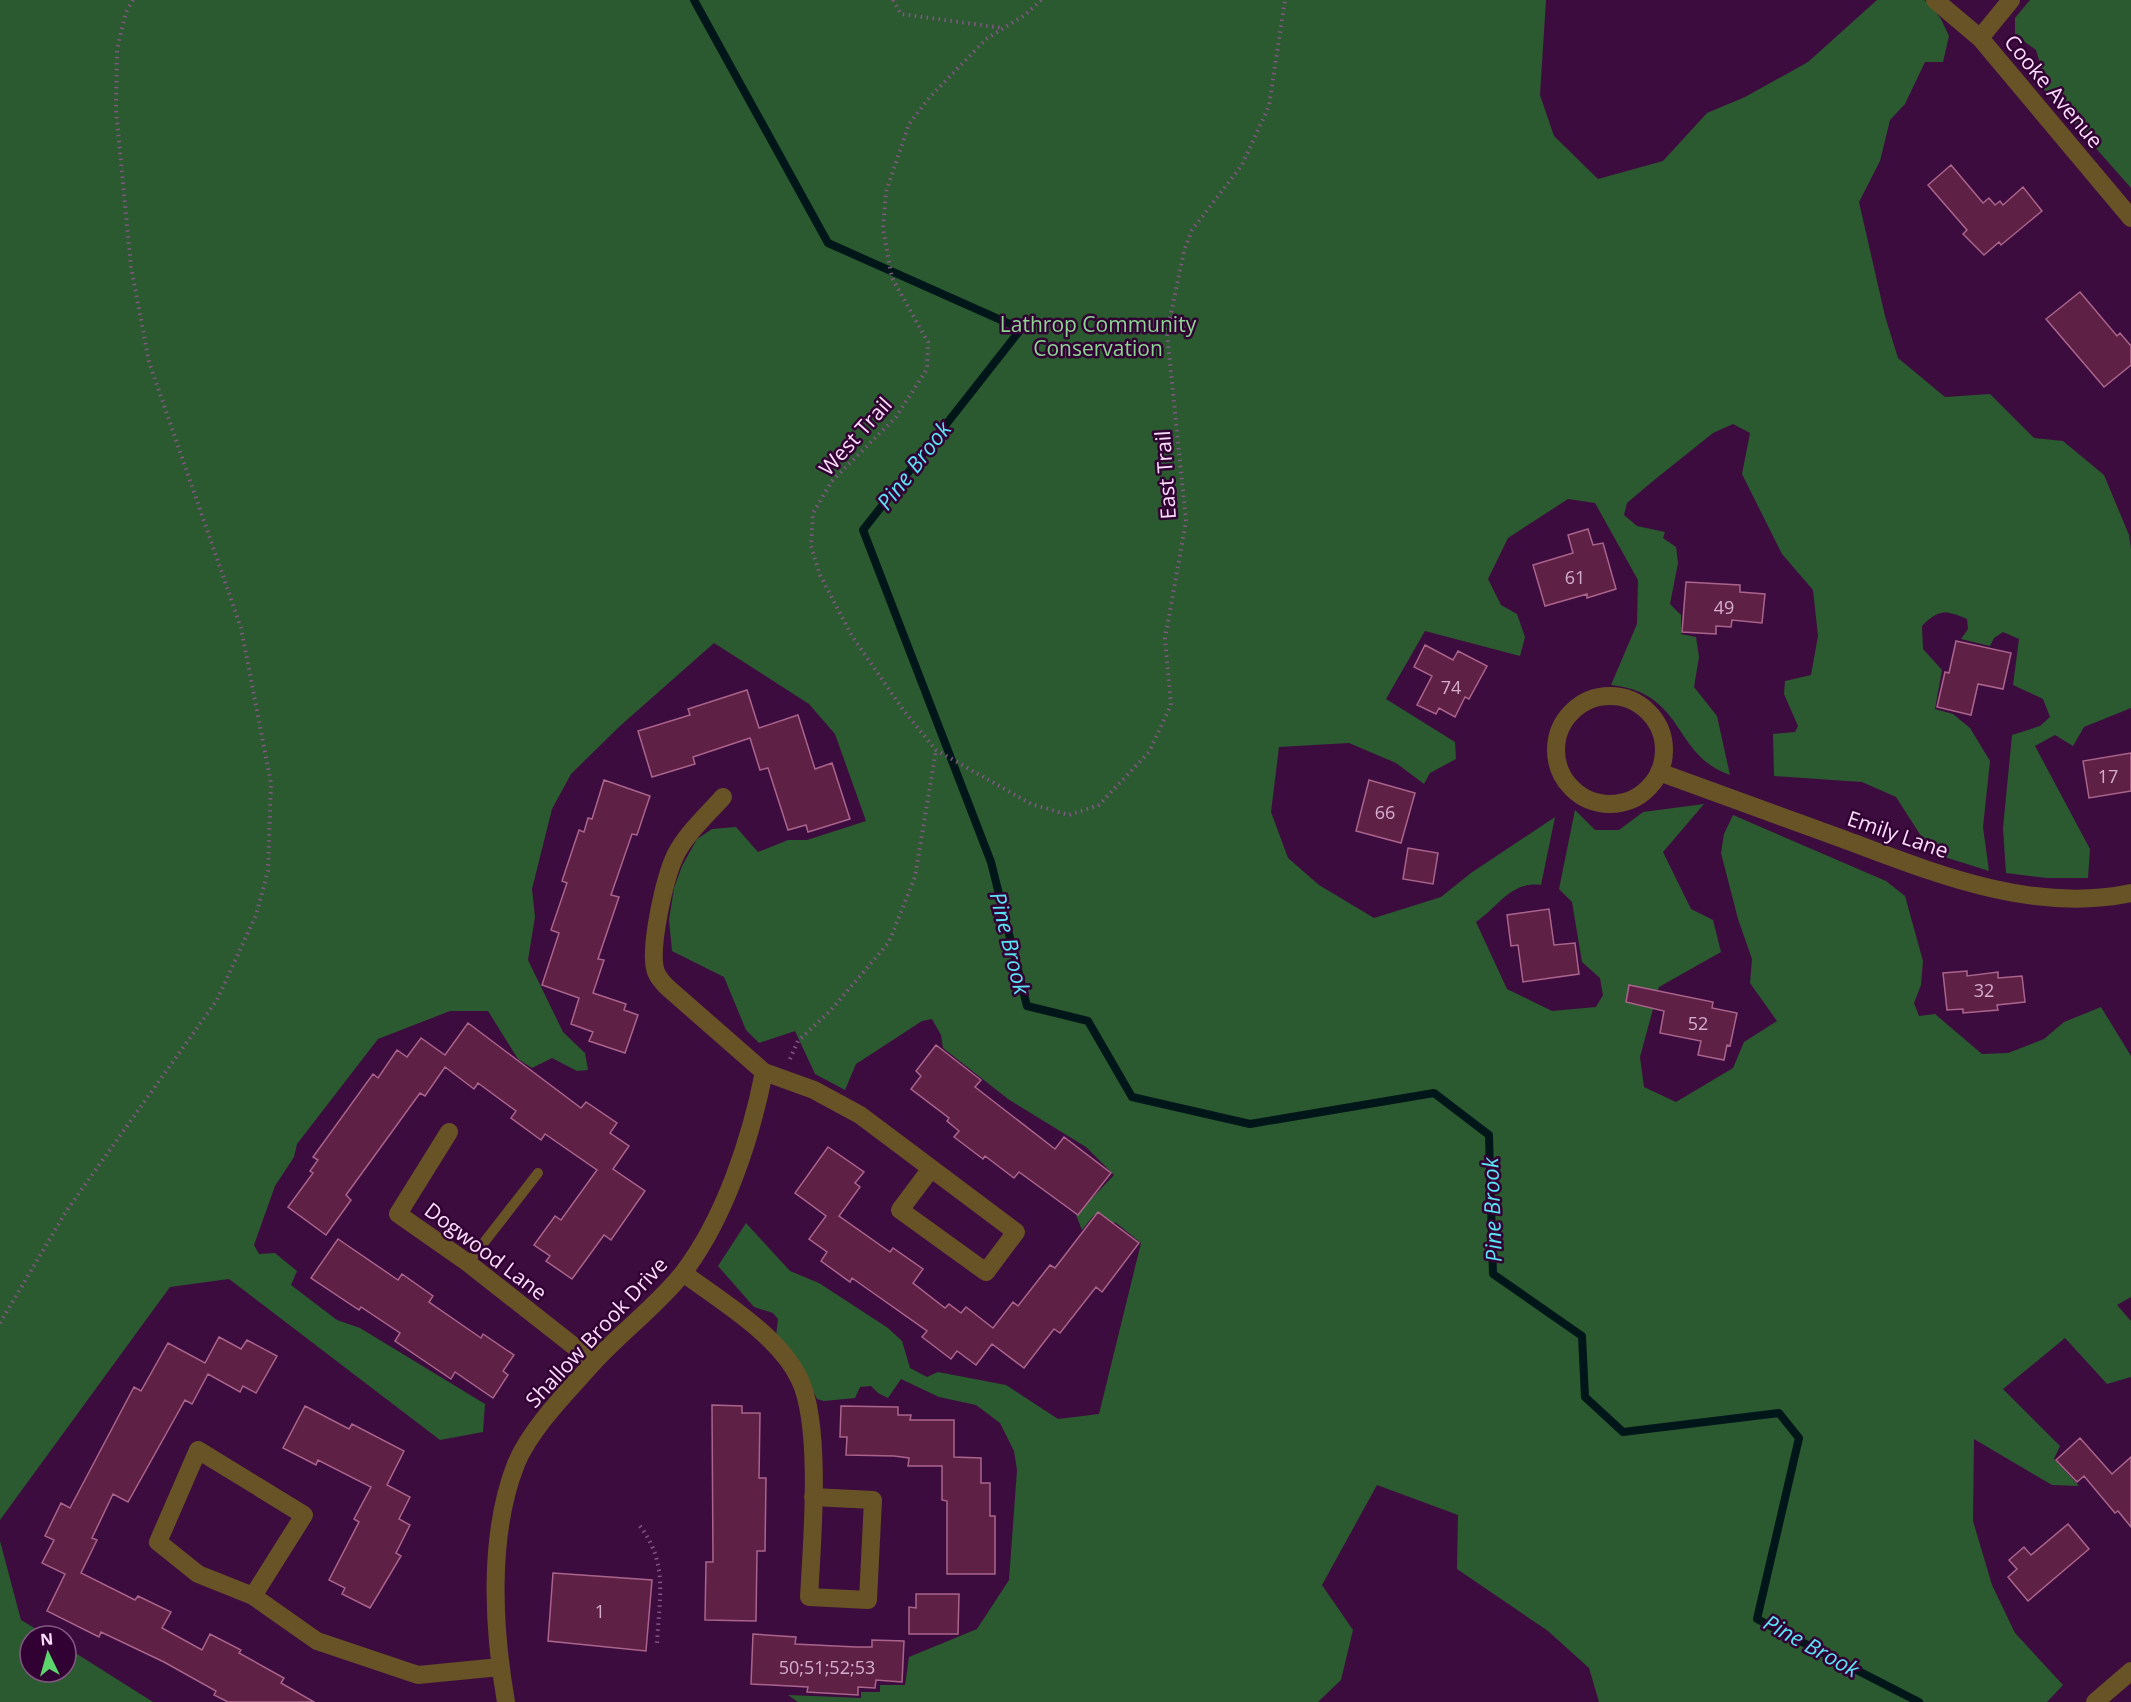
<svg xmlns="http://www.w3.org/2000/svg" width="2131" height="1702" font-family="'Open Sans',sans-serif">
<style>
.green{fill:#2b5930}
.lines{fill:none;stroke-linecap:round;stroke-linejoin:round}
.stream{stroke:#001619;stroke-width:8}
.building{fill:#5f2046;stroke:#aa648b;stroke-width:1.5}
.path{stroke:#815783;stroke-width:4;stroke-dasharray:1.5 4.5;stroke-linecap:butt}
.service{stroke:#675326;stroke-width:10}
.minor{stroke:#675326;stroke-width:18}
.tertiary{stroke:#675326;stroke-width:18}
.labels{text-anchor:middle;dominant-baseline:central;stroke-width:5;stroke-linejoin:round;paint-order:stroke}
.number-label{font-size:18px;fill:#d5aece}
.street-label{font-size:21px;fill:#fcdefc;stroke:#320134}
.park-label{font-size:21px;fill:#8bd491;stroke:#320134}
.water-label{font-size:22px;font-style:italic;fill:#5be4f4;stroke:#320134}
</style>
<rect width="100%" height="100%" fill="#3d0c3f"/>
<path class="green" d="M 0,0 L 1546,0 L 1540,95 L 1554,136 L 1598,179 L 1663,161 L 1707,113 L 1745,97 L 1808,62 L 1877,0 L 1924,0 L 1929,3 L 1941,19 L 1949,36 L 1943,62 L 1925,62 L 1905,104 L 1890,120 L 1880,161 L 1859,202 L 1885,316 L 1898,358 L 1945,397 L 1990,394 L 2034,438 L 2063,441 L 2104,475 L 2129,535 L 2131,549 L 2131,708 L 2084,727 L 2073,746 L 2055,735 L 2035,746 L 2090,849 L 2088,878 L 2047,878 L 2006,873 L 2003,828 L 2012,735 L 2040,726 L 2050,717 L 2043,699 L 2013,685 L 2019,639 L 2003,632 L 1994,638 L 1990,646 L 1961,639 L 1968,629 L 1967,619 C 1945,610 1939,609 1922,626 L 1923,649 L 1942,670 L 1935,709 L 1953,714 L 1970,728 L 1990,761 L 1983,827 L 1989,871 L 1932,853 L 1896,797 L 1862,782 L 1774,776 L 1773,734 L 1795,732 L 1798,726 L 1784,694 L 1785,681 L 1811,675 L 1818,636 L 1813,590 L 1782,554 L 1742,474 L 1750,433 L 1733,424 L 1713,433 L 1653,481 L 1627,503 L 1624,515 L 1637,526 L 1665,532 L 1663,538 L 1676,547 L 1678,563 L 1670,604 L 1681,615 L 1681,634 L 1696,637 L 1699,657 L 1694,687 L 1717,716 L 1730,775 C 1672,755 1686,693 1611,685 L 1637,624 L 1638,580 L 1595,503 L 1568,499 L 1508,538 L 1488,579 L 1501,605 L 1517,614 L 1525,637 L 1520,656 L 1425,631 L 1386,699 L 1455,742 L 1456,759 L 1430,773 L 1424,784 L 1396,763 L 1349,743 L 1279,747 L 1271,812 L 1288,858 L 1319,885 L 1374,918 L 1441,897 L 1471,873 L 1555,817 L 1541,885 C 1511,881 1499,906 1476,922 L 1507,989 L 1552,1011 L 1596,1007 L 1603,995 L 1600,978 L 1582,962 L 1572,902 L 1559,889 L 1575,810 L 1595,830 L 1619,830 L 1643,812 L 1704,804 L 1663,852 L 1691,909 L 1713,920 L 1721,952 L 1659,987 L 1640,1057 L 1644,1087 L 1676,1102 L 1733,1068 L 1744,1042 L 1777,1021 L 1750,983 L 1752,959 L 1738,919 L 1721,853 L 1724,834 L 1733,815 L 1886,881 L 1905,896 L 1923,961 L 1921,985 L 1914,1003 L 1919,1016 L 1935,1014 L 1982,1054 L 2008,1053 L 2044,1039 L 2064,1022 L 2101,1007 L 2131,1056 L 2131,1297 L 2117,1305 L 2131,1321 L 2131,1377 L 2107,1384 L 2065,1338 L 2003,1389 L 2060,1446 L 2054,1459 L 2079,1486 L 2052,1485 L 1974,1439 L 1973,1521 L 1992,1585 L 2015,1633 L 2063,1685 L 2047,1702 L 1599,1702 L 1589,1668 L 1548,1631 L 1457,1569 L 1458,1515 L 1377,1485 L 1322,1585 L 1353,1630 L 1341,1680 L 1318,1702 L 798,1702 L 788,1695 L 861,1698 L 861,1692 L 880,1692 L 880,1685 L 905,1685 L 909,1657 L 977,1629 L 1009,1580 L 1017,1470 L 1014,1451 L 1000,1423 L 976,1405 L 939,1397 L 901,1379 L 888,1398 L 878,1393 L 871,1386 L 860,1387 L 855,1398 L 824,1401 L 817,1399 L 801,1365 L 776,1336 L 778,1319 L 773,1313 L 754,1307 L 718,1266 L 746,1223 L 790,1271 L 819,1283 L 888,1328 L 902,1341 L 910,1368 L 927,1377 L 938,1372 L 1006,1385 L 1058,1419 L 1099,1414 L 1141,1243 L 1115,1222 L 1111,1228 L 1094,1215 L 1082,1230 L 1075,1212 L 1086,1199 L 1093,1197 L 1114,1175 L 1086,1147 L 1008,1099 L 943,1048 L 941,1035 L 932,1019 L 922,1021 L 856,1064 L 845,1090 L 815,1074 L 795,1031 L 759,1043 L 746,1030 L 724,977 L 672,951 L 669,920 L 674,888 L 682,866 L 697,839 L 712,829 L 736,827 L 758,852 L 788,840 L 807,840 L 866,821 L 835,734 L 809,704 L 714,643 L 620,726 L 571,774 L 552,809 L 532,889 L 535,917 L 528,960 L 563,1032 L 585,1053 L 588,1070 L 577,1071 L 552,1058 L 532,1068 L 518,1059 L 488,1011 L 450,1011 L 378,1039 L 297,1144 L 294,1157 L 275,1186 L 254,1245 L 259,1254 L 275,1253 L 297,1271 L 291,1285 L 337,1320 L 360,1328 L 485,1404 L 483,1432 L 440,1440 L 229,1279 L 170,1287 L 0,1520 Z
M 2030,0 L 2131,0 L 2131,188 L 2033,77 L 2040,63 L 2036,50 L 2015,35 L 2015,18 Z
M 0,1541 L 21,1620 L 48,1636 L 30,1636 L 30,1672 L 66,1672 L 66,1647 L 153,1702 L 0,1702 Z"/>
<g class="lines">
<path class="stream" d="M 694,0 L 828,243 L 1021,329 L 863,530 L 991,862 L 1027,1006 L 1088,1021 L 1132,1097 L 1250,1124 L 1434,1093 L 1489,1135 L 1493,1274 L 1582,1336 L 1585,1397 L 1623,1432 L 1779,1413 L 1799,1438 L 1757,1619 L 1919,1702"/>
</g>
<path class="building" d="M 1951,165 L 1983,203 L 1989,198 L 1995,205 L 2000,201 L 2003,205 L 2023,187 L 2042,211 L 2001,245 L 1999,242 L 1984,255 L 1963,234 L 1967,230 L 1928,185 Z
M 2080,292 L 2117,336 L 2120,333 L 2131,346 L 2131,365 L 2104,387 L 2046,319 Z
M 1588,529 L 1593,545 L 1603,543 L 1616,589 L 1587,598 L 1587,594 L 1545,606 L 1533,565 L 1573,553 L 1568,535 Z
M 1686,582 L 1740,585 L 1740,592 L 1765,594 L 1762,623 L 1732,620 L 1731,627 L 1716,626 L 1716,634 L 1682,632 Z
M 1956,641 L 2011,653 L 2003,689 L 1978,684 L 1971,715 L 1937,707 L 1945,672 L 1949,673 Z
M 1425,645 L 1453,660 L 1458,651 L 1487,666 L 1469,699 L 1465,697 L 1455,717 L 1439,708 L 1436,714 L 1417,705 L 1432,676 L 1414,667 Z
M 747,690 L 759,728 L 798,715 L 815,769 L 832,763 L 850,819 L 808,832 L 806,825 L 788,830 L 768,768 L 760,770 L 750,738 L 693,757 L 695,764 L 652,777 L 638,731 L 690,715 L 688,709 Z
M 2131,753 L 2131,791 L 2089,798 L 2083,761 Z
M 604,780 L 650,796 L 637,835 L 632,834 L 611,895 L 619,897 L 598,959 L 604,960 L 593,993 L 626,1004 L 624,1010 L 638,1015 L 625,1053 L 589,1041 L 593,1032 L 571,1024 L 579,998 L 542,985 L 559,933 L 551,930 L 567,883 L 562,881 L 579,830 L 584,832 L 588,818 L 592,819 Z
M 1369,780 L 1415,793 L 1401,843 L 1356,831 Z
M 1408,848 L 1438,853 L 1433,884 L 1403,879 Z
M 1549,909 L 1554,945 L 1575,943 L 1579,974 L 1523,982 L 1518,945 L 1511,946 L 1507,915 Z
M 1967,971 L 1967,976 L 1998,972 L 1998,978 L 2022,976 L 2025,1002 L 1997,1005 L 1998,1010 L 1963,1013 L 1963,1009 L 1947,1010 L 1943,973 Z
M 1629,985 L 1713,1002 L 1712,1008 L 1737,1013 L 1730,1046 L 1727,1045 L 1724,1060 L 1698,1055 L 1701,1041 L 1660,1033 L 1664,1011 L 1626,1002 Z
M 468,1023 L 581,1108 L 586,1102 L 617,1123 L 610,1133 L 629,1146 L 613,1169 L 645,1191 L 611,1240 L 604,1235 L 572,1279 L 546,1261 L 550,1256 L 534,1245 L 555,1216 L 561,1220 L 597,1170 L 545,1134 L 541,1140 L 511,1118 L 516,1111 L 478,1083 L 474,1089 L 445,1067 L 425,1096 L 420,1093 L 346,1195 L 351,1200 L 326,1235 L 288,1207 L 313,1173 L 310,1171 L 318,1160 L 313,1157 L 373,1074 L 378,1078 L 397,1050 L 407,1057 L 421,1038 L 445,1055 Z
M 936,1045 L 981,1080 L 975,1087 L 1055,1149 L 1064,1137 L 1111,1173 L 1078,1215 L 1019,1172 L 1014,1178 L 985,1156 L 983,1159 L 954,1137 L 959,1131 L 947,1121 L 949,1118 L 911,1089 L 921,1076 L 916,1071 Z
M 828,1147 L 864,1172 L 855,1183 L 860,1187 L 839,1216 L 890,1252 L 893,1248 L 923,1269 L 913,1283 L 945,1308 L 949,1304 L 961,1313 L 966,1307 L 993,1328 L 1013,1302 L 1018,1306 L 1050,1265 L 1055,1268 L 1098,1212 L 1139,1243 L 1102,1292 L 1096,1287 L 1060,1333 L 1054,1329 L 1024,1368 L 992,1344 L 976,1365 L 957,1351 L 951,1359 L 922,1337 L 927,1331 L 852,1278 L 850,1282 L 821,1261 L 827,1252 L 809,1239 L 826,1216 L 795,1193 Z
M 338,1239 L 398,1280 L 402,1274 L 433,1296 L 429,1302 L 481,1338 L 483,1334 L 514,1355 L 503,1371 L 508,1375 L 493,1398 L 455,1372 L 451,1379 L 395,1341 L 400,1333 L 361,1307 L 359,1310 L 311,1278 Z
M 219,1337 L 241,1349 L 247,1340 L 277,1356 L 256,1393 L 243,1386 L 240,1392 L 208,1374 L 192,1404 L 185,1400 L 128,1502 L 113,1494 L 92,1538 L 97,1540 L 81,1573 L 135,1600 L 138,1596 L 171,1612 L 162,1628 L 202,1650 L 210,1634 L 241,1650 L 239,1653 L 284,1678 L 281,1683 L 314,1702 L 228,1702 L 214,1695 L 216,1691 L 164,1662 L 101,1632 L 99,1637 L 47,1611 L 65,1574 L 42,1563 L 54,1540 L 45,1536 L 61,1503 L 70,1508 L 134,1387 L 141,1391 L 168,1343 L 205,1363 Z
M 712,1405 L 742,1406 L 742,1413 L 760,1413 L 759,1478 L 766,1478 L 765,1551 L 757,1551 L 756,1621 L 705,1620 L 706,1562 L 713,1562 Z
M 305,1406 L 349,1429 L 352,1424 L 404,1451 L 387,1485 L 410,1497 L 399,1519 L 410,1525 L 396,1553 L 401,1556 L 370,1608 L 342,1594 L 345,1588 L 329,1580 L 359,1522 L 354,1519 L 371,1487 L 318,1460 L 316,1465 L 283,1448 Z
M 841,1406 L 898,1407 L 898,1415 L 911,1415 L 910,1420 L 954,1420 L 954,1457 L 981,1458 L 981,1483 L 990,1483 L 990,1516 L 995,1516 L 995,1574 L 947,1574 L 947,1501 L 942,1500 L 942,1466 L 908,1466 L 909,1458 L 894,1456 L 846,1455 L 847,1437 L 840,1437 Z
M 2080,1438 L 2112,1474 L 2131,1457 L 2131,1527 L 2118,1511 L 2115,1513 L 2084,1476 L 2077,1482 L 2056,1460 Z
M 2068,1524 L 2089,1549 L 2028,1601 L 2008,1577 L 2017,1569 L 2009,1560 L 2024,1547 L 2031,1555 Z
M 553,1573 L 652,1580 L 646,1651 L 548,1641 Z
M 916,1594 L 959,1594 L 958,1634 L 909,1634 L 909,1607 L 916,1608 Z
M 753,1634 L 796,1637 L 795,1644 L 856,1647 L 872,1647 L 872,1640 L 904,1641 L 902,1682 L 876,1680 L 875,1688 L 858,1687 L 858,1695 L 807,1692 L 808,1687 L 751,1684 Z"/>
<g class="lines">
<path class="path" d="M 893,0 L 901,14 L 1003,28
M 1041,0 L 1025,15 L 986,39 L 929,98 L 909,124 L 886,192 L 883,229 L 892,278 L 928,342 L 927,369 L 896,417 L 832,481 L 813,513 L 811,546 L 820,575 L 852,636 L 904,711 L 936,750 L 1031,804 L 1069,815 L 1099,805 L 1149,752 L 1171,705 L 1165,639 L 1186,521 L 1167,333 L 1184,251 L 1192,230 L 1242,165 L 1269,106 L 1285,0
M 790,1059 L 798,1041 L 831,1010 L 889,942 L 915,877 L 936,750
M 0,1323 L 67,1210 L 217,1000 L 256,915 L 268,871 L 271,783 L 241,628 L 149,362 L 131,267 L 116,110 L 117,49 L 126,12 L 133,0
M 640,1526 C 669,1565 659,1598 657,1644"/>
<path class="service" d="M 468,1263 L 538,1173"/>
<path class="minor" d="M 1935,0 L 1980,38 L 2131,218
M 1980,38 L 2011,0
M1556 750a54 54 0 1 1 108 0a54 54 0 1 1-108 0Z
M 1659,772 C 1720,794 1782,817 1843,839 C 1934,873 2033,914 2131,893
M 723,797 C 707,815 687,833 676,854 C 665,876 648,950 656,972 C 658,977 663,983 667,987 L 764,1072 L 814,1090 L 860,1115 L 1016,1232 L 986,1272 L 900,1210 L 930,1170
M 449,1132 L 398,1214 L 468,1263 L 594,1362
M 683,1273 C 720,1300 780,1336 800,1380 C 822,1427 812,1543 809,1597 L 868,1600 L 873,1500 L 813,1497
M 253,1596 L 304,1515 L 198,1450 L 158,1542 L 198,1574 L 253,1596 L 317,1641 L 418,1675 L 500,1667
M 506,1702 C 493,1628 488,1535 516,1464 C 530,1429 568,1391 593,1363 C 621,1332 657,1306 683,1273 C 725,1218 751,1138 764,1072"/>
<path class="tertiary" d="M 2095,1702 L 2131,1671"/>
</g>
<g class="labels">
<g class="number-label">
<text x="1575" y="577">61</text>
<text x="1724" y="607">49</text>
<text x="1451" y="687">74</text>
<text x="2108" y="776">17</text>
<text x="1385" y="812">66</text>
<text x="1984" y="990">32</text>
<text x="1698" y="1023">52</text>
<text x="600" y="1611">1</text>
<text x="827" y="1667">50;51;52;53</text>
</g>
<g class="street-label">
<text transform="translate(2054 91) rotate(50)">Cooke Avenue</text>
<text transform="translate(855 436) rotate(-48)">West Trail</text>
<text transform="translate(1165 475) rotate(-94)">East Trail</text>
<text transform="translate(1898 834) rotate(19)">Emily Lane</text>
<text transform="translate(486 1251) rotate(37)">Dogwood Lane</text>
<text transform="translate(596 1332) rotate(-47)">Shallow Brook Drive</text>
</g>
<g class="park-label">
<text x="1098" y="324">Lathrop Community<tspan x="1098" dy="24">Conservation</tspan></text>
</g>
<g class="water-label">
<text transform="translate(913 465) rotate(-52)">Pine Brook</text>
<text transform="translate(1011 943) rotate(76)">Pine Brook</text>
<text transform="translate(1491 1210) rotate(-92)">Pine Brook</text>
<text transform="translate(1812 1645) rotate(29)">Pine Brook</text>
</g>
</g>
<g transform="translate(48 1654) rotate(355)"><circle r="28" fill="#320134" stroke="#835984" stroke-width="1.5"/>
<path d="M0-4.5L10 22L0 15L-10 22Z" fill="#5dd56d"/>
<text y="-9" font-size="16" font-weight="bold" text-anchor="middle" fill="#fcdefc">N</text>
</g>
</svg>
